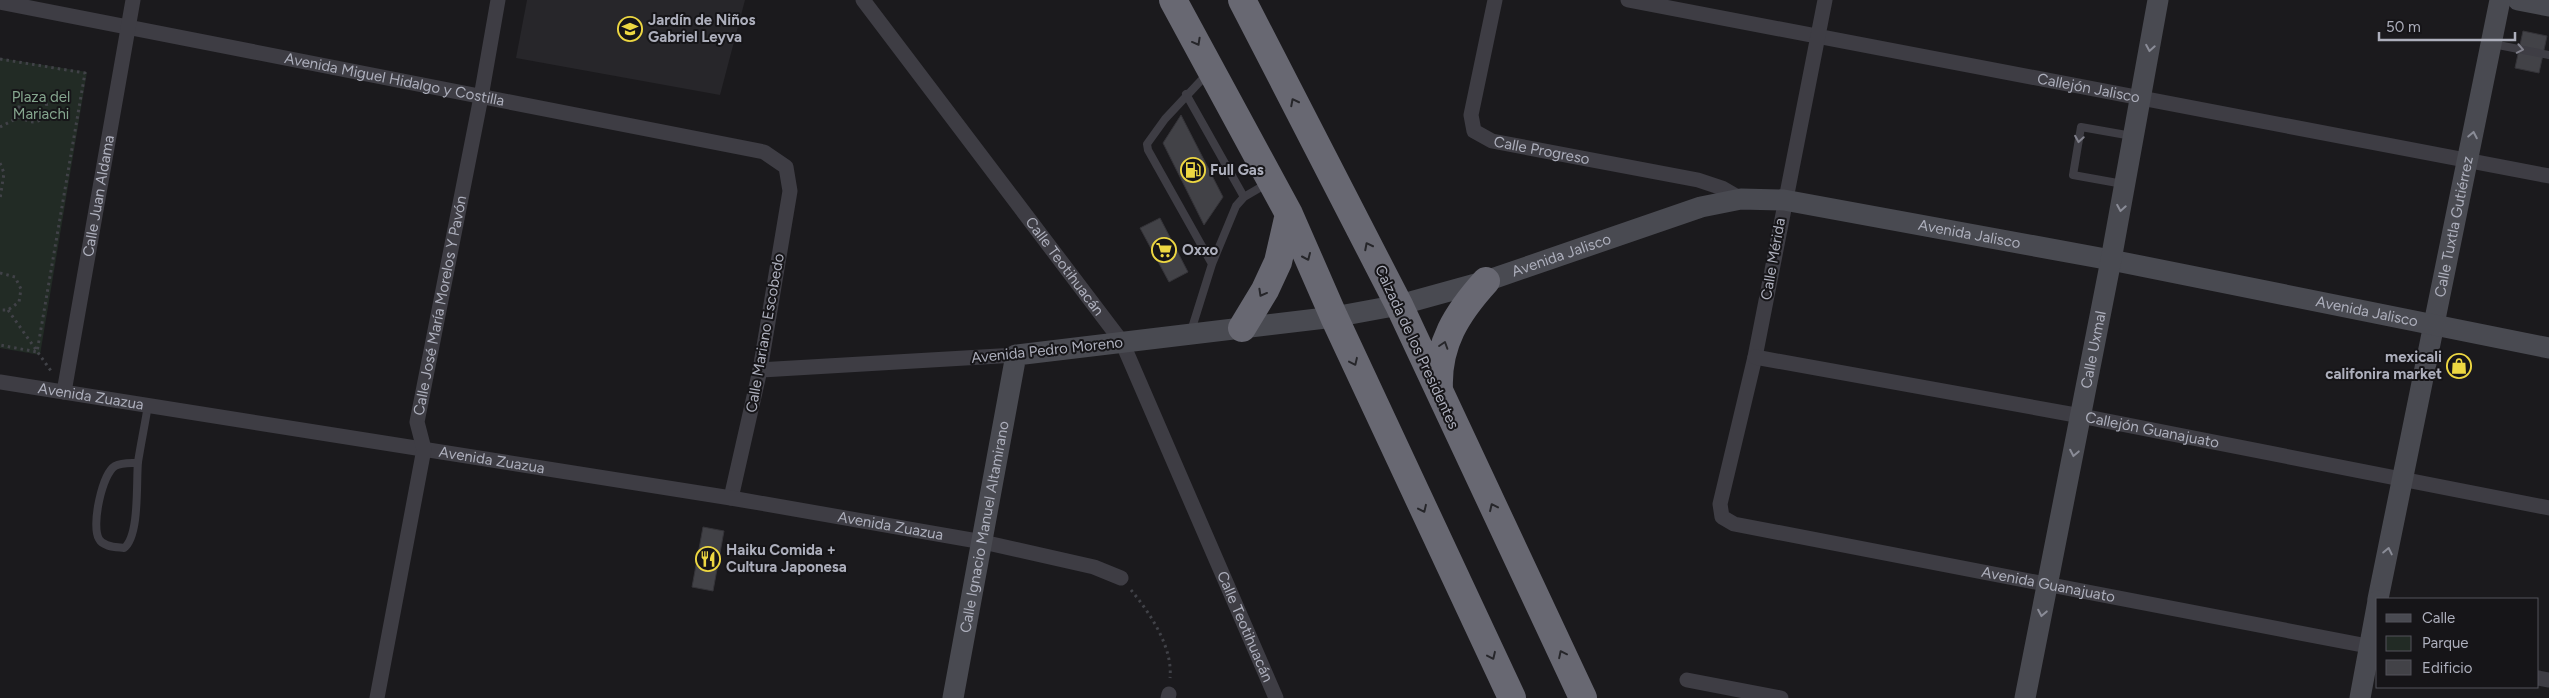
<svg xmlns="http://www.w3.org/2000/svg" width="2549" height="698" font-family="Figtree,sans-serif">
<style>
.built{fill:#27262a}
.green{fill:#222b25}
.building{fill:#424247;stroke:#353439}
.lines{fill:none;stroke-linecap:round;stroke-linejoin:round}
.path{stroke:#414248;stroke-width:3;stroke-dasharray:2.5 4;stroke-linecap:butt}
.lane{stroke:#3e3d44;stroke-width:8}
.street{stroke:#3e3d44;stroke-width:15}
.secondary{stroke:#494a51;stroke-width:21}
.highway{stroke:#686872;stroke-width:28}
.oneway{stroke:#26262a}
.oneway2{stroke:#8a8c97}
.oneway3{stroke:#81818c}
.labels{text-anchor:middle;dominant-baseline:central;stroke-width:4;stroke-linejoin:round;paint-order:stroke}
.poi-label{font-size:15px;font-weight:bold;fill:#adafbc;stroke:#161518;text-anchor:start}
.street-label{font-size:15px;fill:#adafbc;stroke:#161518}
.park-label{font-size:15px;fill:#85a68e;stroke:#161518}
</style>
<rect width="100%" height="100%" fill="#1b1a1d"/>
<path class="built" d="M 527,0 L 745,0 L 720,95 L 516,58 Z"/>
<path class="green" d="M 0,58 L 87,72 L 40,355 L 0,348 Z"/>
<path class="building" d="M 2523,31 L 2547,36 L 2539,73 L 2515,68 Z
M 1181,115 L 1223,197 L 1204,225 L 1163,143 Z
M 1160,218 L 1188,272 L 1169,282 L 1140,228 Z
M 703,527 L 724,531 L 713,591 L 692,587 Z"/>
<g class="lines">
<path class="path" d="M 0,59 L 85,73 L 37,352 L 0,345
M19 108a14 14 0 1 1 28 0a14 14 0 1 1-28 0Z
M 0,127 L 21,116
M 0,163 L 4,173 L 0,199
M 0,273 L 15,277 L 21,289 L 19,302 L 8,310 L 0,310
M 8,310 L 51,371
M 1131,590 C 1150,613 1173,647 1170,678"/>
<path class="lane" d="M 2493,44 L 2549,55
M 1208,73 L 1165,119 L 1147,144 L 1148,150 L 1212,264
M 1186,94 L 1244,197
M 2123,184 L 2073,175 L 2081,127 L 2132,136
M 1191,331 L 1212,264 L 1236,206 L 1244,197 L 1268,183
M 138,463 C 131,463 122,462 115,466 C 102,474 91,526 99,539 C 103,547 116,547 124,548 C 140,536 136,481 138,462 C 141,443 145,424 148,405"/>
<g class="street">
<path id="s1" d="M 863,0 L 1122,342 L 1276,698"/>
<path id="s2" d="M 1495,0 L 1471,115 L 1474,131 L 1492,141 L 1698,180 L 1722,188 L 1741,199"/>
<path id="s3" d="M 1628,0 L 2549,176"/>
<path id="s4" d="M 1825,0 L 1755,357 L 1720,504 L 1722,517 L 1734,524 L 2378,648"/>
<path id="s5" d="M 0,2 L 764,152 L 786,167 L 790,191 L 760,370 L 731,498"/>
<path id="s6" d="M 1755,357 L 2081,416 L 2549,508"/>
<path d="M 760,370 L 1016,355"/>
<path id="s7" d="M 0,382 L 731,498 L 983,542 L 1094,567 L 1121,578"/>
<path id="s8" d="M 64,392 L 133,0"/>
<path d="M 2538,678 L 2549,680"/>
<path d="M 1687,680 L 1781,698"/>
<path id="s9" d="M 377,698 L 424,449 L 417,422 L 481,97 L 498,0"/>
<path d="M 1168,698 L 1169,694"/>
</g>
<g class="secondary">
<path d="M 2518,0 L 2549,6"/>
<path id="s10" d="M 2378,599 L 2500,0"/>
<path id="s11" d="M 953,698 L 1016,355 L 1334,317 L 1399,305 L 1486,281 L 1701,207 L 1741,199 L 1784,200 L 2111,260 L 2549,348"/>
<path id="s12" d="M 2025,698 L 2111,260 L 2158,0"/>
<path d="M 2360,698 L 2378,601"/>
</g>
<path class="highway" d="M 1173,0 L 1289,214 L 1334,317 L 1512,698
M 1242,0 L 1399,305 L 1583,698
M 1242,328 L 1265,290 L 1278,262 L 1289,214
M 1439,389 C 1437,344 1457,313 1486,281"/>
</g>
<defs><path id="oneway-chevron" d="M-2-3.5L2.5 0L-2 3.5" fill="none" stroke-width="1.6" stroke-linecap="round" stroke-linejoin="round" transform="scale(1.25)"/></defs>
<g class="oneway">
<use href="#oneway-chevron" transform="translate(1197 42) rotate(61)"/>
<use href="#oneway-chevron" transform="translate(1294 102) rotate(-117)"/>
<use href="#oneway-chevron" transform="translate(1368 246) rotate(-117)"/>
<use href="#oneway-chevron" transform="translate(1307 257) rotate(66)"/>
<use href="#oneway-chevron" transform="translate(1262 293) rotate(119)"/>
<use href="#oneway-chevron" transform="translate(1444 345) rotate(-72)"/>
<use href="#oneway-chevron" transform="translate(1354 362) rotate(65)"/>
<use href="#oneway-chevron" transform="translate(1493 507) rotate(-115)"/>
<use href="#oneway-chevron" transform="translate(1423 509) rotate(65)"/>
<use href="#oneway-chevron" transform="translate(1562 654) rotate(-116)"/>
<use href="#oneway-chevron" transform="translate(1492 656) rotate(65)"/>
</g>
<g class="oneway2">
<use href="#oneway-chevron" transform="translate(2150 48) rotate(100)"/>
<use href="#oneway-chevron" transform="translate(2473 135) rotate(-79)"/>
<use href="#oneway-chevron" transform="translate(2121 208) rotate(100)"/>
<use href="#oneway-chevron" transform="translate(2074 453) rotate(101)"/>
<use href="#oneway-chevron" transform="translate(2388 551) rotate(-78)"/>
<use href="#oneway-chevron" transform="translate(2042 613) rotate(101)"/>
</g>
<g class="oneway3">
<use href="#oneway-chevron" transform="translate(2520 49) rotate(11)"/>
<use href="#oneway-chevron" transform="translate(2079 139) rotate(99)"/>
</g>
<defs>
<symbol id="school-ring" viewBox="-11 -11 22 22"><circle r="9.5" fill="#161518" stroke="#edd742" stroke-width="1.5"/><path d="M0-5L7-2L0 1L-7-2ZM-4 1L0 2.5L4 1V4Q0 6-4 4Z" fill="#edd742"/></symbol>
<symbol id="fuel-ring" viewBox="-11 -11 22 22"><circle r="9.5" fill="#161518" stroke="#edd742" stroke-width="1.5"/><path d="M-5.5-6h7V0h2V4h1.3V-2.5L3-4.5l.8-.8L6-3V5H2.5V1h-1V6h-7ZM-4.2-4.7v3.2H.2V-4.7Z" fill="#edd742"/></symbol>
<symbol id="supermarket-ring" viewBox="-11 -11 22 22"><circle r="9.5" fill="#161518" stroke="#edd742" stroke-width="1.5"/><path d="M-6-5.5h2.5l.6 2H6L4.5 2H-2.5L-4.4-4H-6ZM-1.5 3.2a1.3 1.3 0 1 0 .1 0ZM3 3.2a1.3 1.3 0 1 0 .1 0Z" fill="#edd742"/></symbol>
<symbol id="shop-ring" viewBox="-11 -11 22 22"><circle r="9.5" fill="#161518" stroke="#edd742" stroke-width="1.5"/><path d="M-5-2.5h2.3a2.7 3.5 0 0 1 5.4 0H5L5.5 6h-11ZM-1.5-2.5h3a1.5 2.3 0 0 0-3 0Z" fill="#edd742"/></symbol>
<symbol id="restaurant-ring" viewBox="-11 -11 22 22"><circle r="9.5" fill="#161518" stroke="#edd742" stroke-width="1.5"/><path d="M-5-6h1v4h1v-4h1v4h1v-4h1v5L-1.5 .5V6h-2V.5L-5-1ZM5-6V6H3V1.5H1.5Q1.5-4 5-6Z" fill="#edd742"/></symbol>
</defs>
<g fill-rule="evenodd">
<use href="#school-ring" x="616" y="15" width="28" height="28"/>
<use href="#fuel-ring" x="1179" y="156" width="28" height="28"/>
<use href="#supermarket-ring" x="1150" y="236" width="28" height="28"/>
<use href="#shop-ring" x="2445" y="352" width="28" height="28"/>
<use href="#restaurant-ring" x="694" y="545" width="28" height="28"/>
</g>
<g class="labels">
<g class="poi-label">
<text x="648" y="20">Jardín de Niños<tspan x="648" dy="17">Gabriel Leyva</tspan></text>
<text x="1210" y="170">Full Gas</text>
<text x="1182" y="250">Oxxo</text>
<text x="2442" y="357" text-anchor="end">mexicali<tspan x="2442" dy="17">califonira market</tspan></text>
<text x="726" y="550">Haiku Comida +<tspan x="726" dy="17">Cultura Japonesa</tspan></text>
</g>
<g class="street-label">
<text stroke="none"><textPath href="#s5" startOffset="402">Avenida Miguel Hidalgo y Costilla</textPath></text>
<text stroke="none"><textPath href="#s3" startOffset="469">Callejón Jalisco</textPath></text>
<text stroke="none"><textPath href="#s2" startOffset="205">Calle Progreso</textPath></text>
<text stroke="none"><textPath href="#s8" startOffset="199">Calle Juan Aldama</textPath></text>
<text stroke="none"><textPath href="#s10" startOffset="380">Calle Tuxtla Gutiérrez</textPath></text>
<text stroke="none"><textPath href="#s11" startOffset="1325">Avenida Jalisco</textPath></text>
<text stroke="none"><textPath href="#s11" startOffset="905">Avenida Jalisco</textPath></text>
<text transform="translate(1773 259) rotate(-80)">Calle Mérida</text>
<text stroke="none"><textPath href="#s1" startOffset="334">Calle Teotihuacán</textPath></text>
<text stroke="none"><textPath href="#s9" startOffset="400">Calle José María Morelos Y Pavón</textPath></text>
<text stroke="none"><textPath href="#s11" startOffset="1730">Avenida Jalisco</textPath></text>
<text transform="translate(765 333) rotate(-80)">Calle Mariano Escobedo</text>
<text transform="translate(1417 347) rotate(65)">Calzada de los Presidentes</text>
<text stroke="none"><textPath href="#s12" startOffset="355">Calle Uxmal</textPath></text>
<text transform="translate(1047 350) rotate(-6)">Avenida Pedro Moreno</text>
<text stroke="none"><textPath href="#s7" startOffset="92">Avenida Zuazua</textPath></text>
<text stroke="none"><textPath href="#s6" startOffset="404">Callejón Guanajuato</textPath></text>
<text stroke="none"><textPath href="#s7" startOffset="498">Avenida Zuazua</textPath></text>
<text stroke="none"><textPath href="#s7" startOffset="902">Avenida Zuazua</textPath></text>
<text stroke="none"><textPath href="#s11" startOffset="174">Calle Ignacio Manuel Altamirano</textPath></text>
<text stroke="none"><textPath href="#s4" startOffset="862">Avenida Guanajuato</textPath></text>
<text stroke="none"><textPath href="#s1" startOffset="739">Calle Teotihuacán</textPath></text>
</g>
<g class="park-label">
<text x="41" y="97">Plaza del<tspan x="41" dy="17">Mariachi</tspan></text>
</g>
</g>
<rect x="2376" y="598" width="162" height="90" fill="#161518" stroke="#52535a"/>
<rect x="2386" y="614" width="25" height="8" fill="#494a51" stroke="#52535a"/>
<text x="2422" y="623" font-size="15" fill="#adafbc">Calle</text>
<rect x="2386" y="636" width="25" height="15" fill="#222b25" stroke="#52535a"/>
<text x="2422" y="648" font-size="15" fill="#adafbc">Parque</text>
<rect x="2386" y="660" width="25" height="15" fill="#424247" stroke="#52535a"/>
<text x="2422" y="673" font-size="15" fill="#adafbc">Edificio</text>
<path d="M2379 32v8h136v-8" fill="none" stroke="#adafbc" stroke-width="2.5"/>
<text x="2386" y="32" font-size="15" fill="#adafbc" stroke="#161518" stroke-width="4" paint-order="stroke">50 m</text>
</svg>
